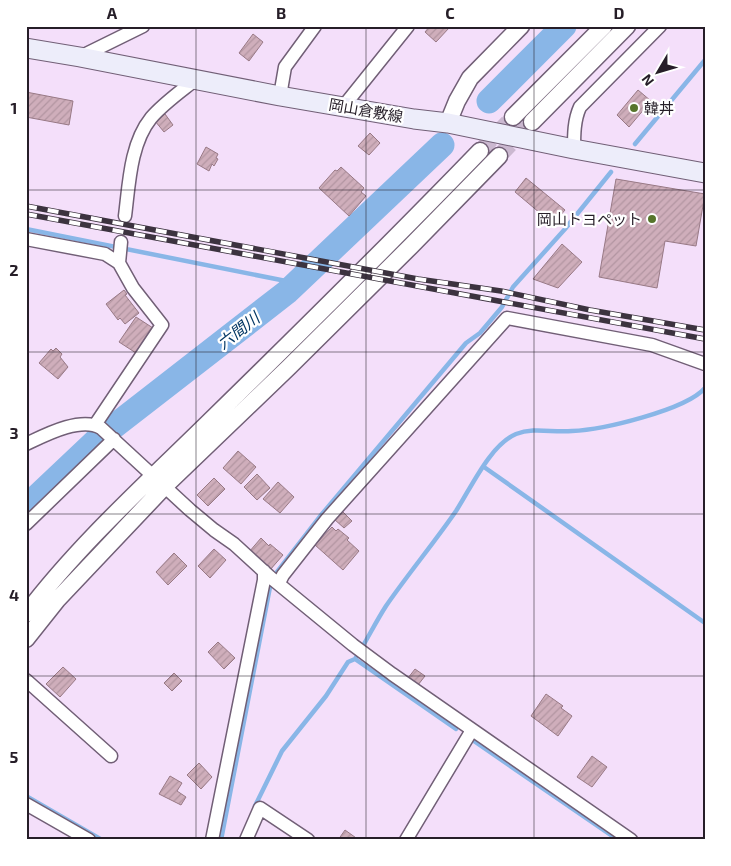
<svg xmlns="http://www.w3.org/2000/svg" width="731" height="866" font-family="'Exo 2','Noto Sans JP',sans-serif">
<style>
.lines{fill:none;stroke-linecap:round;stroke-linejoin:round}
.stream{stroke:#89b6e7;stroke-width:4.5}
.river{stroke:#89b6e7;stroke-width:25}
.building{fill:url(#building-hatch);stroke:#987985}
.tertiary-tunnel{stroke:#cbb8d0;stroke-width:16;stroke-dasharray:16 8;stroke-linecap:butt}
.minor-casing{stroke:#715f76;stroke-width:15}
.tertiary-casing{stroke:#715f76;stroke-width:19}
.secondary-casing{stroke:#715f76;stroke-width:21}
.minor{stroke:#fff;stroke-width:12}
.tertiary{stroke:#fff;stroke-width:16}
.secondary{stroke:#ededfa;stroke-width:19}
.rail-casing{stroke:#3c333f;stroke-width:5.5}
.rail{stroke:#fff;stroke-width:4;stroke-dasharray:11;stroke-linecap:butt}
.grid{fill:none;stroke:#261e28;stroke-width:1;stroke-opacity:0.55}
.poi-dot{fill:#56752b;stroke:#fff;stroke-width:2}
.labels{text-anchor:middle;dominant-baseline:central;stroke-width:4.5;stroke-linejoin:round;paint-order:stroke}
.poi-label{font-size:15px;fill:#261e28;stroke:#fff;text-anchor:start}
.street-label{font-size:15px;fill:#261e28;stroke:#fff}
.water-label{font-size:16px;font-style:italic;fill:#053865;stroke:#fff}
.neatline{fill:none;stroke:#261e28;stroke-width:2}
.grid-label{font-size:16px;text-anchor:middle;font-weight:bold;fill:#261e28}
</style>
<defs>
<pattern id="building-hatch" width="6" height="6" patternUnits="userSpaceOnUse" patternTransform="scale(1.25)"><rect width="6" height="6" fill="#cfaebb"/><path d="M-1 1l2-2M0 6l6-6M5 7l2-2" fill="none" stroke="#b295a1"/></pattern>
</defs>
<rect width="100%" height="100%" fill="#f4dffa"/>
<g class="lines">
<path class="stream" d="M 635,144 L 705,60
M 26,229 L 296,283
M 484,467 L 705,623
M 355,659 L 456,729
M 471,739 L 618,840
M 26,796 L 102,840
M 255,806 L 282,751 L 326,696 L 348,662 L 355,659 C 366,642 375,623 386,606 C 408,574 434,543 456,511 C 471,488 490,445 516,434 C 534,427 553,433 572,431 C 602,430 686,410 705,388
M 221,840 L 270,587 L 277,572 L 322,514 L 466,343 L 480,333 L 502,307 L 513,287 L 565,229 L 611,172"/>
<path class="river" d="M 489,101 L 564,26
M 26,507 L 99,438 L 287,292 L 442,145"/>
</g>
<path class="building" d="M 430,26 L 446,26 L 449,28 L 436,42 L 425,32 Z
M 253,34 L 263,42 L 249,61 L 239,53 Z
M 638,90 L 651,101 L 629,127 L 617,115 Z
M 26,92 L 73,101 L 69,125 L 26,117 Z
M 165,114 L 173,125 L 164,132 L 155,121 Z
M 370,133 L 380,143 L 369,155 L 358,146 Z
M 206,147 L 218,154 L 216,158 L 218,159 L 214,166 L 212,164 L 209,171 L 197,164 Z
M 341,167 L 364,188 L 361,192 L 366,196 L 349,216 L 319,188 L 335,170 L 337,171 Z
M 526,178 L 565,210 L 553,224 L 515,192 Z
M 616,179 L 705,194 L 696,246 L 665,241 L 657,288 L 599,277 Z
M 562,244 L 582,262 L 558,288 L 533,279 Z
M 124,290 L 127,294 L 125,295 L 139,313 L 125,324 L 120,318 L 118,320 L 106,304 Z
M 136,317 L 153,328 L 136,353 L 119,342 Z
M 56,348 L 62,354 L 60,357 L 68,367 L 58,379 L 39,363 L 51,349 L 53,351 Z
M 238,451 L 256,467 L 241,484 L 223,468 Z
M 257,474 L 270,488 L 257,500 L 244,487 Z
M 214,478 L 225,489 L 208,506 L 197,495 Z
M 278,482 L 294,497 L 280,513 L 263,499 Z
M 342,511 L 352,521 L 344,528 L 334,519 Z
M 332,527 L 336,531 L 338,529 L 349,538 L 347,540 L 359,551 L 343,570 L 315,545 Z
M 261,538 L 269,546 L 270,544 L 283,555 L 270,570 L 249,552 Z
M 214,549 L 226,560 L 210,578 L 198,566 Z
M 174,553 L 187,566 L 168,585 L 156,572 Z
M 218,642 L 235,658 L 224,669 L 208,652 Z
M 63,667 L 76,679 L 60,697 L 46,684 Z
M 415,669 L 425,676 L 418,685 L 408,678 Z
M 174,673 L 182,681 L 172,691 L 164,683 Z
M 546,694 L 563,706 L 561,708 L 572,716 L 558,736 L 531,716 Z
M 592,756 L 607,767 L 592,787 L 577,777 Z
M 199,763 L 212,777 L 201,789 L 187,775 Z
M 170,776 L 182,783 L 177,791 L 186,797 L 181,805 L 159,794 Z
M 345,830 L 359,840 L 338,840 Z"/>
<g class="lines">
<path class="tertiary-tunnel" d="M 480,151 L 513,117
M 499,156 L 532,122"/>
<defs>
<path id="minor" d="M 80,57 L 143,26
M 280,96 L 285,67 L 315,26
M 343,107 L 408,26
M 574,149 C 574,135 574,120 580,107 L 660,26
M 125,216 C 129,185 130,144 151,118 C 164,103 180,92 195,80
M 26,239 L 105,254 L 119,263
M 95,425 L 162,325 L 133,288 L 119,263 L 121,242
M 26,444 C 45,435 81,416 101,428 L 190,510 L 214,530 L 234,544 L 270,577 L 353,645 L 392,674 L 631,840
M 26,524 L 114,439
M 279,583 L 283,575 L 327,519 L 507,318 L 652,345 L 705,364
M 26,680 L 111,756
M 26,804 L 89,840
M 212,840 L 264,580 L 264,571
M 246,840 L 260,808 L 308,840
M 406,840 L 472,730"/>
<path id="tertiary" d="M 513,117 L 604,26
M 532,122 L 627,26
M 448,123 L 457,101 L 470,78 L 521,26
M 26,614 C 79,544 147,483 209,422 C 300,333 391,243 480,151
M 26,639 L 57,600 L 165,486 L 289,367 L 411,246 L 499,156"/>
<path id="secondary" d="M 26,48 L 80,57 L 280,96 L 414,119 L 448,123 L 574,149 L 705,173"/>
</defs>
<use href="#minor" class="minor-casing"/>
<use href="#tertiary" class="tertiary-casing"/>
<use href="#secondary" class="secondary-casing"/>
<use href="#minor" class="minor"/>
<use href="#tertiary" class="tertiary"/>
<use href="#secondary" class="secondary"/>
<defs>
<path id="rail" d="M 26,206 L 418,279 L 501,291 L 590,310 L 705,330
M 26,214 L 705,339"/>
</defs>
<use href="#rail" class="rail-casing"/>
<use href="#rail" class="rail"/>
</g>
<path class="grid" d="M 196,26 L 196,840M 366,26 L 366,840M 534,26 L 534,840M 26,190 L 705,190M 26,352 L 705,352M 26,514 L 705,514M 26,676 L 705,676"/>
<g class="poi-dot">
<circle cx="634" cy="108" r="5"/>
<circle cx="652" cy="219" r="5"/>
</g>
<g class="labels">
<g class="poi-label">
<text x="644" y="108">韓丼</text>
<text x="642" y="219" text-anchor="end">岡山トヨペット</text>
</g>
<g class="street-label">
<text transform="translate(366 110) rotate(10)">岡山倉敷線</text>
</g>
<g class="water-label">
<text transform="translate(238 330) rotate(-38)">六間川</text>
</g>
</g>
<rect width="731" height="866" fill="none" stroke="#ffffff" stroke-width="55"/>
<g transform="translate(658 72) rotate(232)" stroke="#ffffff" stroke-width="4" paint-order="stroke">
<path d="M0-4L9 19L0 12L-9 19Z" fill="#261e28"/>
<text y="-8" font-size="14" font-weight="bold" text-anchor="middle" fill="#261e28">N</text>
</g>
<rect x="28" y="28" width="676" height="810" class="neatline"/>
<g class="grid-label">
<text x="112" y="19">A</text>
<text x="281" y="19">B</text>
<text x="450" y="19">C</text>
<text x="619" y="19">D</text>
<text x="14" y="114">1</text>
<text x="14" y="276">2</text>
<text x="14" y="439">3</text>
<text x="14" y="601">4</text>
<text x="14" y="763">5</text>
</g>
</svg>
